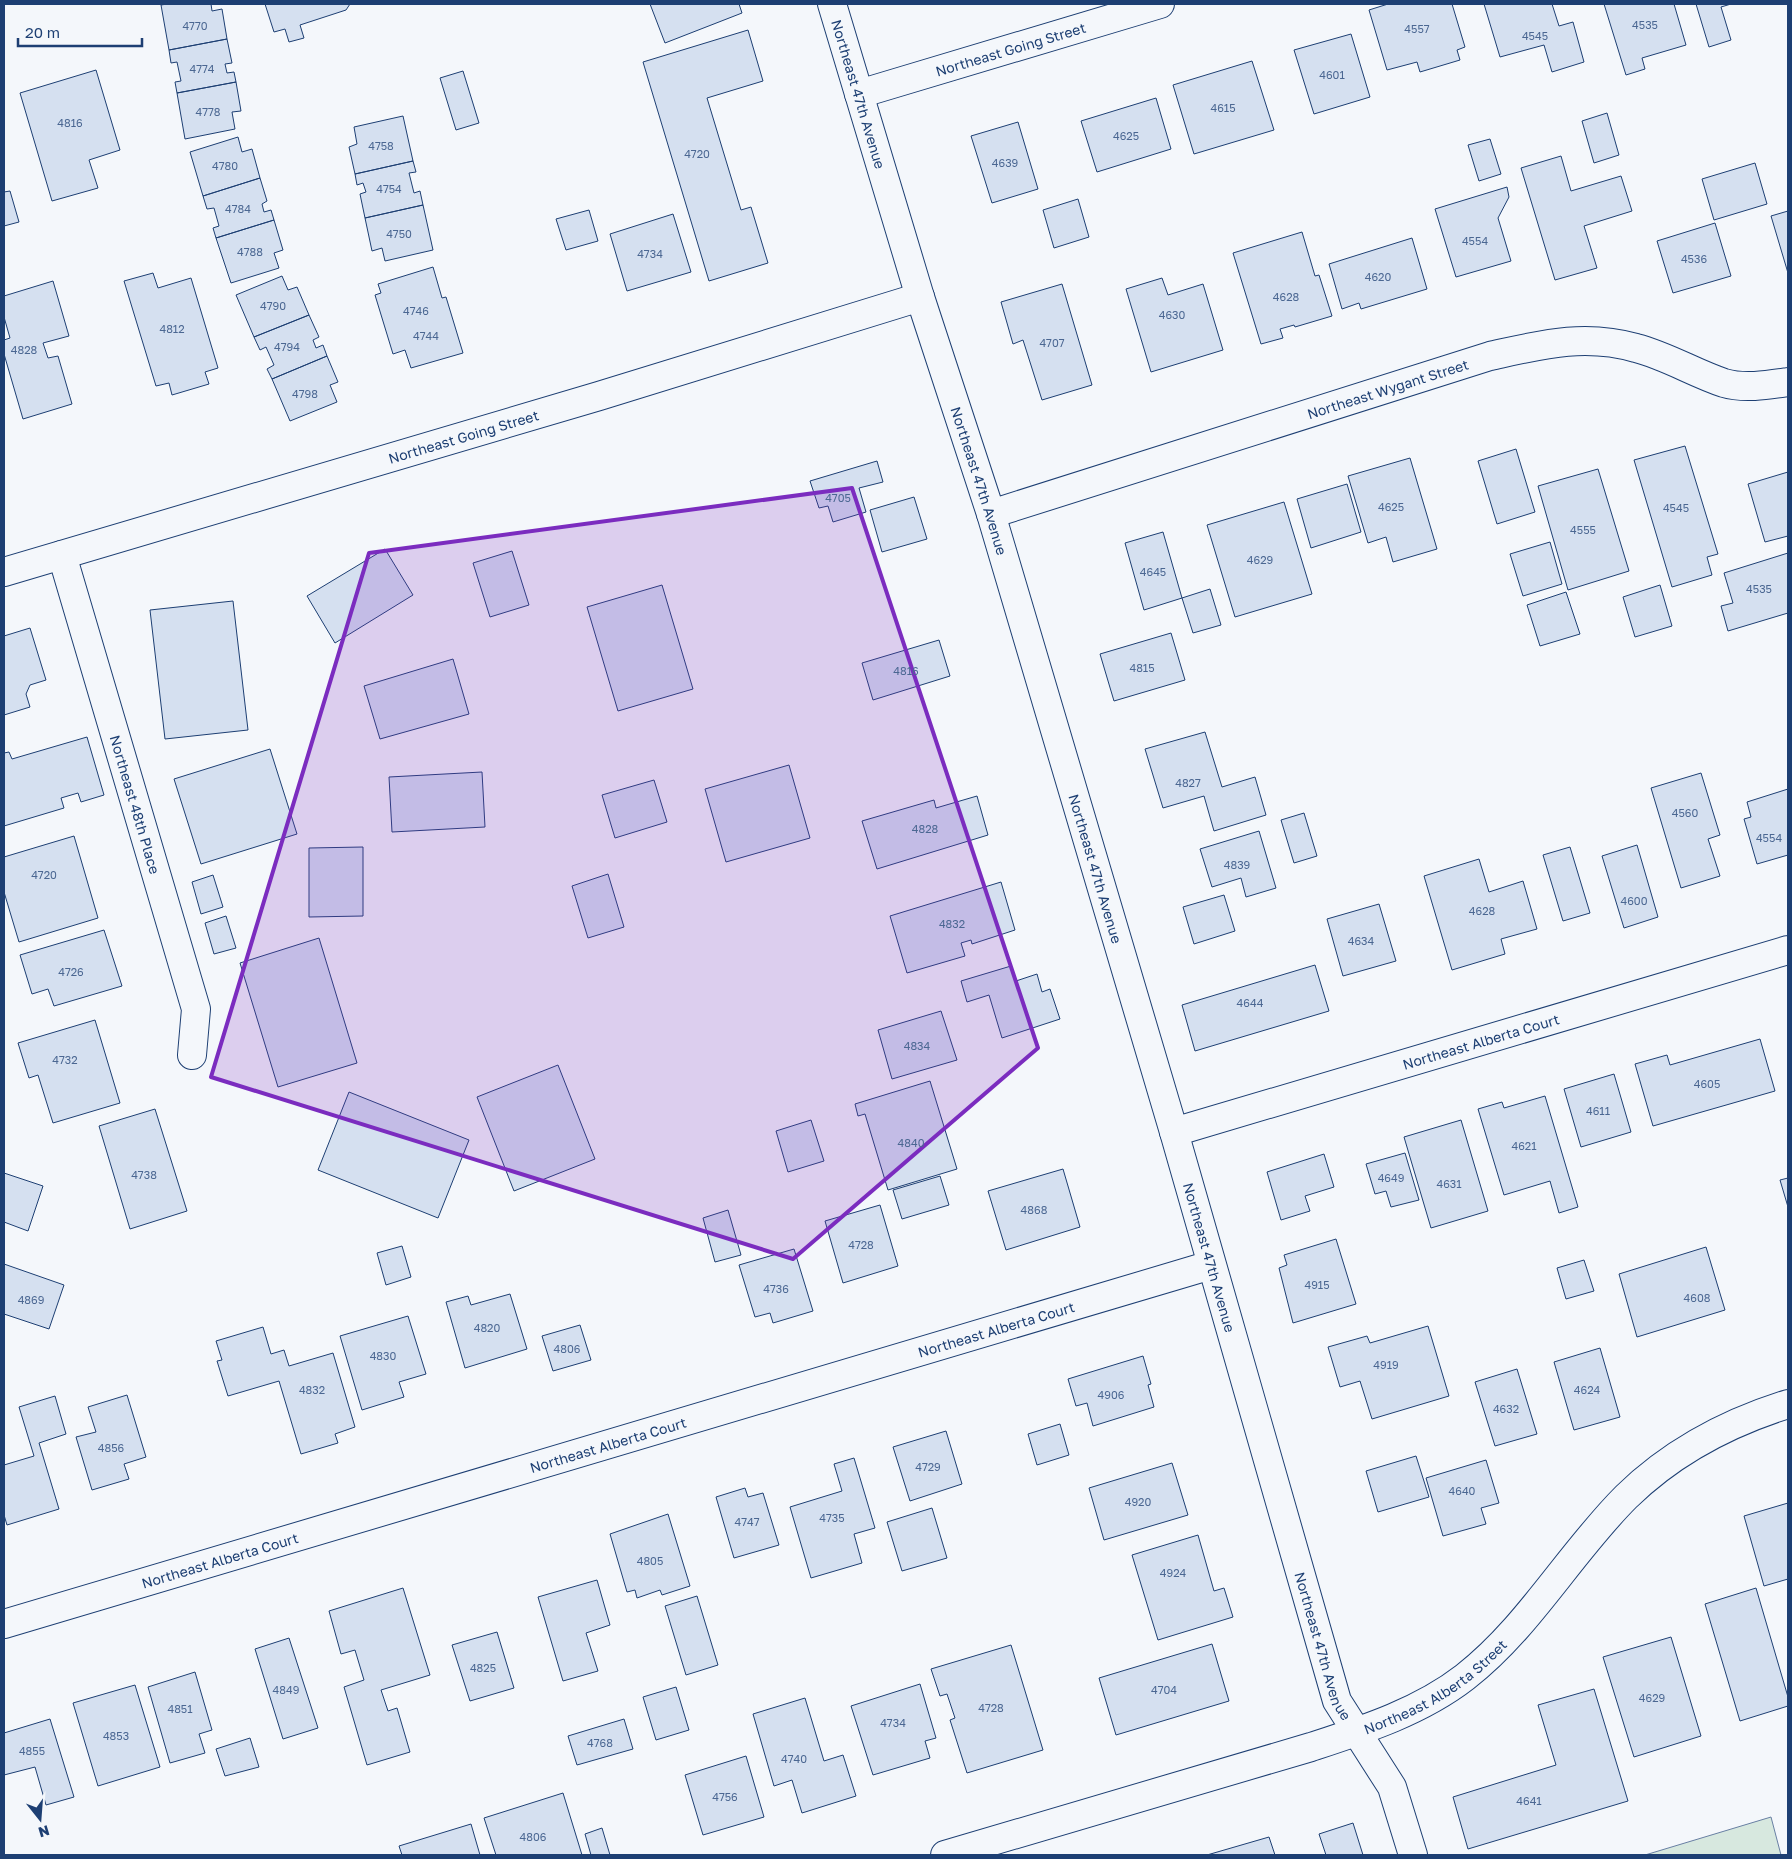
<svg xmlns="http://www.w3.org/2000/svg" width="1792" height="1859" font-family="'Golos Text',sans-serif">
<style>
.green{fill:#d7e8df;stroke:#687fa3}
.building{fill:#d5e0f0;stroke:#1d3f73}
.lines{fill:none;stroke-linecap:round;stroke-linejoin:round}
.minor-casing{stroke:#1d3f73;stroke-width:30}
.minor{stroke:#f4f7fb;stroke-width:28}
.marked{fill:#7b2cbf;fill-opacity:0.2;stroke:#7b2cbf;stroke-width:4;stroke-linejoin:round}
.labels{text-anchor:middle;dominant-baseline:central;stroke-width:4;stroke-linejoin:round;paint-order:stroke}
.number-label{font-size:11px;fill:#4b6792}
.street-label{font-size:14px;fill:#1d3f73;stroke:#f4f7fb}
</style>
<rect width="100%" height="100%" fill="#f4f7fb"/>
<path class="green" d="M 1771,1817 L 1781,1855 L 1645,1855 L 1655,1852 Z"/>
<path class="building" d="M 167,4 L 211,4 L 212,11 L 222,9 L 227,39 L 169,50 L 161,5 Z
M 265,4 L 350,4 L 346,10 L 300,25 L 304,38 L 289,42 L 285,29 L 274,32 Z
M 650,4 L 739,4 L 742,13 L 665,43 Z
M 1388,4 L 1452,4 L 1465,47 L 1457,50 L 1460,60 L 1420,72 L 1417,62 L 1387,70 L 1369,10 Z
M 1484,4 L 1552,4 L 1559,26 L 1573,22 L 1584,62 L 1552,72 L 1544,45 L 1500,57 Z
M 1604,4 L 1674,4 L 1686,45 L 1642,58 L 1645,69 L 1626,75 Z
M 1696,4 L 1731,4 L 1721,7 L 1731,40 L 1709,47 Z
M 748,30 L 763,81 L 707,98 L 741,210 L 751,207 L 768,263 L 709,281 L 643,62 Z
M 1351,34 L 1370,97 L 1314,114 L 1294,50 Z
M 227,39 L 232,63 L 225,64 L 227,73 L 234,72 L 236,82 L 177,93 L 175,82 L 181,81 L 177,62 L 171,63 L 169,50 Z
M 1252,61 L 1274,130 L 1194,154 L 1173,85 Z
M 96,70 L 120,150 L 89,160 L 98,188 L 52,201 L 20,93 Z
M 463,71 L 479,123 L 456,130 L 440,78 Z
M 236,82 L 241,111 L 232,112 L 235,129 L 185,139 L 177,93 Z
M 1156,98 L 1171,149 L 1097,172 L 1081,121 Z
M 1607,113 L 1619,155 L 1594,163 L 1582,121 Z
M 403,116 L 413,161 L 355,174 L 349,147 L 357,144 L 354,127 Z
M 1018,122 L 1038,189 L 992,203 L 971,136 Z
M 238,137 L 242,152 L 252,149 L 260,178 L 203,196 L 190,152 Z
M 1490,139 L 1501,174 L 1479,181 L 1468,145 Z
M 1561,156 L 1571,191 L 1621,176 L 1632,211 L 1584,226 L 1597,268 L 1555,280 L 1521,168 Z
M 413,161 L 416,172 L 409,173 L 414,193 L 420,191 L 423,205 L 365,218 L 360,194 L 366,192 L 363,183 L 357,185 L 355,174 Z
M 1755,163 L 1767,204 L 1714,220 L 1702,179 Z
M 260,178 L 267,201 L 262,204 L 264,212 L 271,210 L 274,220 L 216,238 L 213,228 L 219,226 L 214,208 L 207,209 L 203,196 Z
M 1507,187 L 1509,197 L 1498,218 L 1511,261 L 1456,277 L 1435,209 Z
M 10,191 L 19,222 L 4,226 L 4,192 Z
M 1078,199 L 1089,237 L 1054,248 L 1043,210 Z
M 423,205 L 433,250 L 385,261 L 382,248 L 372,251 L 365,218 Z
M 589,210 L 598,241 L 566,250 L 556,219 Z
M 1788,211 L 1788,273 L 1771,216 Z
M 673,214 L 691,272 L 627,291 L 610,234 Z
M 274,220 L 283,250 L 274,253 L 279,268 L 231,283 L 216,238 Z
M 1715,223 L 1731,276 L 1673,293 L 1657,241 Z
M 1302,232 L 1315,276 L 1319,275 L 1332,316 L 1295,327 L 1294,325 L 1280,329 L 1283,338 L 1261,344 L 1233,253 Z
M 1412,238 L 1427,289 L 1361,309 L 1359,303 L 1342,309 L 1329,264 Z
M 433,267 L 442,298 L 446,297 L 463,353 L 411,368 L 405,350 L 393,354 L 375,295 L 381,293 L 378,284 Z
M 153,273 L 158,288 L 191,278 L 218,368 L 205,372 L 209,384 L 172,395 L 169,383 L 156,386 L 124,281 Z
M 282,276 L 288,290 L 297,287 L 309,315 L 254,337 L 236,295 Z
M 1162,278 L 1168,295 L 1203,284 L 1223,350 L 1151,372 L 1126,289 Z
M 53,281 L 69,336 L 43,343 L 48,358 L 58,356 L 72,404 L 23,419 L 4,354 L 4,340 L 10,338 L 4,317 L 4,296 Z
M 1062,284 L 1092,385 L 1042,400 L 1023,340 L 1013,344 L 1001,302 Z
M 309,315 L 319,337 L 313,340 L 316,348 L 323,345 L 327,356 L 272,379 L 267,369 L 274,365 L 266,347 L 260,350 L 254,337 Z
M 327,356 L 338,382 L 330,385 L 337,402 L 290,421 L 272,379 Z
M 1685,446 L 1718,554 L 1707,557 L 1712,575 L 1672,587 L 1634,460 Z
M 1516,449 L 1535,512 L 1497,524 L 1478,461 Z
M 1410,458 L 1437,549 L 1393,562 L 1386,537 L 1368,543 L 1348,476 Z
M 877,461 L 883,482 L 859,488 L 866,512 L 833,522 L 828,506 L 819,508 L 810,481 Z
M 1598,469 L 1629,571 L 1568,590 L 1538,486 Z
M 1788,472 L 1788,536 L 1765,542 L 1748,484 Z
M 1347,484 L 1361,532 L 1311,548 L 1297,499 Z
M 914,497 L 927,539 L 882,552 L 870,510 Z
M 1284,502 L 1312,594 L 1235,617 L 1207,525 Z
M 1163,532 L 1182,598 L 1144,610 L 1125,543 Z
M 1550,542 L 1562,584 L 1523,596 L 1510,554 Z
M 385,549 L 413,595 L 335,643 L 307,596 Z
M 512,551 L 529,605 L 490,617 L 473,563 Z
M 1788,553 L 1788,613 L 1728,631 L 1721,606 L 1733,603 L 1724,573 Z
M 662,585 L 693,689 L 618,711 L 587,607 Z
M 1660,585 L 1672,626 L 1635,637 L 1623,597 Z
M 1210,589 L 1221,625 L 1193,633 L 1182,598 Z
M 1566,592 L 1580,634 L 1540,646 L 1527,605 Z
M 233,601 L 248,730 L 165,739 L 150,610 Z
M 30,628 L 46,680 L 30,685 L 26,694 L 30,707 L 4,715 L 4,636 Z
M 1171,633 L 1185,680 L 1114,701 L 1100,654 Z
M 939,640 L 950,676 L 873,700 L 862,663 Z
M 453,659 L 469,714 L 380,739 L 364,686 Z
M 1205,732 L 1222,787 L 1255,777 L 1266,815 L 1214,831 L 1204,796 L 1163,808 L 1145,749 Z
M 87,737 L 104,795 L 81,802 L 78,793 L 61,798 L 64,808 L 4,826 L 4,753 L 9,752 L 12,759 Z
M 270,749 L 297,834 L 201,864 L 174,779 Z
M 789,765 L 810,838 L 726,862 L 705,789 Z
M 482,772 L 485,827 L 392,832 L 389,777 Z
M 1701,773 L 1720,835 L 1708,839 L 1720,876 L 1681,888 L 1651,788 Z
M 654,780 L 667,822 L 615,838 L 602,795 Z
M 1788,789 L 1788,855 L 1757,864 L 1744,819 L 1751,817 L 1747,802 Z
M 977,796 L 988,835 L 877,869 L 862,821 L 934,800 L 936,808 Z
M 1304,813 L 1317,856 L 1294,863 L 1281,820 Z
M 1259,831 L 1276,888 L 1246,897 L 1241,878 L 1212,887 L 1200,849 Z
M 74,836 L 98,918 L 19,942 L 4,892 L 4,857 Z
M 1637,845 L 1658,917 L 1624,928 L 1602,856 Z
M 363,847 L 363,916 L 309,917 L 309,848 Z
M 1570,847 L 1590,913 L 1563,921 L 1543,855 Z
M 1479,859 L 1489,892 L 1523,881 L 1537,929 L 1501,939 L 1505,954 L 1452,970 L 1424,876 Z
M 608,874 L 624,927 L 588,938 L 572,886 Z
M 213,875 L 223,907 L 201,914 L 192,882 Z
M 1001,882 L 1015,930 L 972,944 L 971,940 L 961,943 L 965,956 L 907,973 L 890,916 Z
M 1224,895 L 1235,931 L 1194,944 L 1183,907 Z
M 1379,904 L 1396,961 L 1343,976 L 1327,919 Z
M 226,916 L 236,948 L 214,954 L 205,923 Z
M 104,930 L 122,986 L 54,1006 L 48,989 L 32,994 L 20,955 Z
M 319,938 L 357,1063 L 278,1087 L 240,963 Z
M 1315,965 L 1329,1011 L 1195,1051 L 1182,1005 Z
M 1011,966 L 1016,981 L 1037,974 L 1042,992 L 1050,989 L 1060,1019 L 1002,1038 L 989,995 L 967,1002 L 961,981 Z
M 941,1011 L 957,1060 L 892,1079 L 878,1030 Z
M 95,1020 L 120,1103 L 53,1123 L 38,1075 L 29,1078 L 18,1043 Z
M 1760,1039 L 1775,1091 L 1653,1126 L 1635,1064 L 1667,1055 L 1670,1065 Z
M 558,1065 L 595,1159 L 514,1191 L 477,1097 Z
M 1614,1074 L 1631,1132 L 1581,1147 L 1564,1089 Z
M 930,1081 L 957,1169 L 888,1190 L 865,1114 L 858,1116 L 855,1104 Z
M 349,1092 L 469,1140 L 438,1218 L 318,1170 Z
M 1545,1096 L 1578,1207 L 1559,1213 L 1550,1181 L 1504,1195 L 1478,1109 L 1502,1102 L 1504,1108 Z
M 155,1109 L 187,1211 L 130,1229 L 99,1126 Z
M 811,1120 L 824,1161 L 788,1172 L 776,1131 Z
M 1461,1120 L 1488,1211 L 1431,1228 L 1404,1137 Z
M 1405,1153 L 1419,1200 L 1391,1207 L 1386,1191 L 1375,1194 L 1366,1164 Z
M 1324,1154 L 1334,1187 L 1305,1196 L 1310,1211 L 1281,1220 L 1267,1172 Z
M 1063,1169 L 1080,1227 L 1006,1250 L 988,1191 Z
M 4,1173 L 43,1186 L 28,1231 L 4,1222 Z
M 940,1176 L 949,1205 L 902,1219 L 893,1190 Z
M 1788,1178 L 1788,1207 L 1780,1180 Z
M 880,1205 L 898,1266 L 843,1283 L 825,1221 Z
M 728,1210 L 741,1255 L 715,1262 L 703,1218 Z
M 1336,1239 L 1356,1304 L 1293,1323 L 1279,1268 L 1287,1265 L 1284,1255 Z
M 402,1246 L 411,1277 L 386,1285 L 377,1253 Z
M 1706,1247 L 1725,1310 L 1637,1337 L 1619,1274 Z
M 794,1249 L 813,1311 L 773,1323 L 770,1313 L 755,1317 L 739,1265 Z
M 1584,1260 L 1594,1291 L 1566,1299 L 1557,1268 Z
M 4,1264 L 64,1285 L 49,1329 L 4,1314 Z
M 510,1294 L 527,1349 L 465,1368 L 446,1302 L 468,1296 L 471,1305 Z
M 408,1316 L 426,1374 L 399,1382 L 404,1397 L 362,1410 L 340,1336 Z
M 580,1325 L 591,1360 L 553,1371 L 542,1336 Z
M 1428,1326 L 1449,1396 L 1372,1419 L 1360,1381 L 1340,1387 L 1328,1347 L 1367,1336 L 1370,1343 Z
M 263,1327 L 271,1354 L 284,1350 L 289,1366 L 333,1353 L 355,1427 L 335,1434 L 338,1443 L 301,1454 L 279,1381 L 228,1396 L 217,1361 L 222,1360 L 216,1341 Z
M 1600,1348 L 1620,1417 L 1574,1430 L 1554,1362 Z
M 1143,1356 L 1151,1384 L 1148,1385 L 1154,1407 L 1093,1426 L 1087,1403 L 1076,1406 L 1068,1379 Z
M 1517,1369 L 1537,1434 L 1495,1446 L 1475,1382 Z
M 127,1395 L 146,1457 L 124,1464 L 129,1479 L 92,1490 L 76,1437 L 96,1432 L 88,1407 Z
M 55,1396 L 66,1434 L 39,1443 L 59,1509 L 7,1525 L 4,1515 L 4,1465 L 34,1456 L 19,1407 Z
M 1060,1424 L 1069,1455 L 1037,1465 L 1028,1434 Z
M 946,1431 L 962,1484 L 910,1501 L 893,1447 Z
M 1416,1456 L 1429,1497 L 1378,1512 L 1366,1471 Z
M 854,1458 L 875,1528 L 854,1534 L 862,1563 L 811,1578 L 790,1507 L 842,1491 L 834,1464 Z
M 1486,1460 L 1499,1503 L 1481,1508 L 1486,1524 L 1443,1536 L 1426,1478 Z
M 1172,1463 L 1188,1515 L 1104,1540 L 1089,1488 Z
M 745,1488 L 748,1497 L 763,1493 L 779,1545 L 734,1558 L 716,1497 Z
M 1788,1503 L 1788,1579 L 1764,1586 L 1744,1516 Z
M 932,1508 L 947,1558 L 902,1571 L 887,1522 Z
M 668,1514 L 690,1586 L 662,1595 L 660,1590 L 637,1598 L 635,1590 L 627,1592 L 610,1534 Z
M 1198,1535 L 1214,1591 L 1224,1588 L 1233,1617 L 1158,1640 L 1132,1555 Z
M 597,1580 L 610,1625 L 586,1633 L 598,1671 L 563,1681 L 538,1597 Z
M 403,1588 L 430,1675 L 381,1690 L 388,1711 L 397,1708 L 410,1752 L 367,1765 L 344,1687 L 364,1680 L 355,1650 L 341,1654 L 329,1611 Z
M 1756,1588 L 1788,1697 L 1788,1706 L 1740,1721 L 1705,1604 Z
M 697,1596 L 718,1665 L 686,1675 L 665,1606 Z
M 497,1632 L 514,1688 L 470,1701 L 452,1645 Z
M 1671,1637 L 1701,1736 L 1634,1757 L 1603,1657 Z
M 289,1638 L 318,1728 L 283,1739 L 255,1649 Z
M 1212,1644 L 1229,1701 L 1116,1735 L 1099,1678 Z
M 1011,1645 L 1043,1750 L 967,1773 L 950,1720 L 955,1718 L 947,1694 L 940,1696 L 931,1669 Z
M 195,1672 L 212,1730 L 199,1734 L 205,1753 L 170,1763 L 148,1687 Z
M 920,1684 L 936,1738 L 925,1741 L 930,1758 L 873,1775 L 851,1706 Z
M 135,1685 L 160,1767 L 98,1786 L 73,1703 Z
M 676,1687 L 689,1730 L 656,1740 L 643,1697 Z
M 1594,1689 L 1628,1801 L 1468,1849 L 1453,1797 L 1556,1765 L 1538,1705 Z
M 805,1698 L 824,1761 L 843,1755 L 856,1796 L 802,1813 L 792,1780 L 774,1786 L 753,1714 Z
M 50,1719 L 74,1797 L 46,1805 L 35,1767 L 4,1775 L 4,1733 Z
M 624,1719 L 633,1749 L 577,1765 L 568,1736 Z
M 250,1738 L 259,1767 L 225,1776 L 216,1749 Z
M 746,1756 L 764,1817 L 703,1835 L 685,1775 Z
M 563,1793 L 582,1855 L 496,1855 L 484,1818 Z
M 1353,1823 L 1363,1855 L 1326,1855 L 1319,1834 Z
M 471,1824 L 480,1855 L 402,1855 L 399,1846 Z
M 602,1828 L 610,1855 L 591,1855 L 585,1834 Z
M 1269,1837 L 1275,1855 L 1207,1855 Z"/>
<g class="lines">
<defs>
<g id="minor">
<path id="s1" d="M 832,4 L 920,297 L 991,514 L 1174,1132 L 1337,1701 L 1392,1787 L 1413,1855"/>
<path id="s2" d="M 859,94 L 1160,4"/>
<path id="s3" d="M 991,514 L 1490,356 C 1540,345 1584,333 1636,348 C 1667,356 1694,373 1724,383 C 1744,389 1768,385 1788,382"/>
<path id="s4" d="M 62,555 L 196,1009 L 192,1055"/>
<path id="s5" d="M 4,572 L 599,396 L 920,297"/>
<path id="s6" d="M 1174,1132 L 1788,950"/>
<path id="s7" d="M 4,1624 L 1211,1265"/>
<path id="s8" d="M 945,1855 L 1311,1747 C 1363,1730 1420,1712 1465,1677 C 1529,1627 1569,1554 1626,1497 C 1672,1452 1727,1423 1788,1404"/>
</g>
</defs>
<use href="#minor" class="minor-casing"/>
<use href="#minor" class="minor"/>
</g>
<path class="marked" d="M 852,488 L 1038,1048 L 793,1259 L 211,1077 L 369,553 Z"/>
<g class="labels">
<g class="number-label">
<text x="1645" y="24">4535</text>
<text x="195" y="25">4770</text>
<text x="1417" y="28">4557</text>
<text x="1535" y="35">4545</text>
<text x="202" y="68">4774</text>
<text x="1332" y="74">4601</text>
<text x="1223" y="107">4615</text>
<text x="208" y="111">4778</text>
<text x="70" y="122">4816</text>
<text x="1126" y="135">4625</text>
<text x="381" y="145">4758</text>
<text x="697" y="153">4720</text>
<text x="1005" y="162">4639</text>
<text x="225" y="165">4780</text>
<text x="389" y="188">4754</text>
<text x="238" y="208">4784</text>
<text x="399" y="233">4750</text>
<text x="1475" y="240">4554</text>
<text x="250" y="251">4788</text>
<text x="650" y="253">4734</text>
<text x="1694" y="258">4536</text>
<text x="1378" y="276">4620</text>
<text x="1286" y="296">4628</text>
<text x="273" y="305">4790</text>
<text x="416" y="310">4746</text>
<text x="1172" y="314">4630</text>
<text x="172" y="328">4812</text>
<text x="426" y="335">4744</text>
<text x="1052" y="342">4707</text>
<text x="287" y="346">4794</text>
<text x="24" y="349">4828</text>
<text x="305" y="393">4798</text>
<text x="838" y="497">4705</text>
<text x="1391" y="506">4625</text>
<text x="1676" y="507">4545</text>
<text x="1583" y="529">4555</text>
<text x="1260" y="559">4629</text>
<text x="1153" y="571">4645</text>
<text x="1759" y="588">4535</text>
<text x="1142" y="667">4815</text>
<text x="906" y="670">4816</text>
<text x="1188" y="782">4827</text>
<text x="1685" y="812">4560</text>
<text x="925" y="828">4828</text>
<text x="1769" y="837">4554</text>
<text x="1237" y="864">4839</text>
<text x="44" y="874">4720</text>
<text x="1634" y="900">4600</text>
<text x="1482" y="910">4628</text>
<text x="952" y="923">4832</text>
<text x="1361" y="940">4634</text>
<text x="71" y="971">4726</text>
<text x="1250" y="1002">4644</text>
<text x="917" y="1045">4834</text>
<text x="65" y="1059">4732</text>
<text x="1707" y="1083">4605</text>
<text x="1598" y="1110">4611</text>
<text x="911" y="1142">4840</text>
<text x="1524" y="1145">4621</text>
<text x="144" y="1174">4738</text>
<text x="1391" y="1177">4649</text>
<text x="1449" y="1183">4631</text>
<text x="1034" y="1209">4868</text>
<text x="861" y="1244">4728</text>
<text x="1317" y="1284">4915</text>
<text x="776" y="1288">4736</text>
<text x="1697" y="1297">4608</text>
<text x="31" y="1299">4869</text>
<text x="487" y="1327">4820</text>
<text x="567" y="1348">4806</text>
<text x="383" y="1355">4830</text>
<text x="1386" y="1364">4919</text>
<text x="312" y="1389">4832</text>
<text x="1587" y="1389">4624</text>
<text x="1111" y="1394">4906</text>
<text x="1506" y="1408">4632</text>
<text x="111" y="1447">4856</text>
<text x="928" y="1466">4729</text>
<text x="1462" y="1490">4640</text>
<text x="1138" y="1501">4920</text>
<text x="832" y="1517">4735</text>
<text x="747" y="1521">4747</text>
<text x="650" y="1560">4805</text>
<text x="1173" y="1572">4924</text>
<text x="483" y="1667">4825</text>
<text x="286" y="1689">4849</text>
<text x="1164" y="1689">4704</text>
<text x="1652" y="1697">4629</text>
<text x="991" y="1707">4728</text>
<text x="180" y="1708">4851</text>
<text x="893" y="1722">4734</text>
<text x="116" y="1735">4853</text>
<text x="600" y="1742">4768</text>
<text x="32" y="1750">4855</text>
<text x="794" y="1758">4740</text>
<text x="725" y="1796">4756</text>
<text x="1529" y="1800">4641</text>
<text x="533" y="1836">4806</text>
</g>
<g class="street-label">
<text stroke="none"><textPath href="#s2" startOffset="158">Northeast Going Street</textPath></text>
<text stroke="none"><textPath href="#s1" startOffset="94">Northeast 47th Avenue</textPath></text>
<text stroke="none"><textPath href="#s3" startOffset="416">Northeast Wygant Street</textPath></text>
<text stroke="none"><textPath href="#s5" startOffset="479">Northeast Going Street</textPath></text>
<text stroke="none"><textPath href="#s1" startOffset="499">Northeast 47th Avenue</textPath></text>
<text stroke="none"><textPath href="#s4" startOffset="260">Northeast 48th Place</textPath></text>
<text stroke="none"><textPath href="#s1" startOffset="904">Northeast 47th Avenue</textPath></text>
<text stroke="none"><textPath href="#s6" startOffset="320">Northeast Alberta Court</textPath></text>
<text stroke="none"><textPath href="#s1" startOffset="1309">Northeast 47th Avenue</textPath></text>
<text stroke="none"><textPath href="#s7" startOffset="1035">Northeast Alberta Court</textPath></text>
<text stroke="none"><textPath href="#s7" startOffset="630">Northeast Alberta Court</textPath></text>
<text stroke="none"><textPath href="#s7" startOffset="225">Northeast Alberta Court</textPath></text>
<text stroke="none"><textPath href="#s1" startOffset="1714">Northeast 47th Avenue</textPath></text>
<text stroke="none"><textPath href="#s8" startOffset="521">Northeast Alberta Street</textPath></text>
</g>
</g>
<rect width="1792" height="1859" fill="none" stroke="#1d3f73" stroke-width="10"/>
<g transform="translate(40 1819) rotate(163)" stroke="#f4f7fb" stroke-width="4" paint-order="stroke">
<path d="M0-4L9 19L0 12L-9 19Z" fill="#1d3f73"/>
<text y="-8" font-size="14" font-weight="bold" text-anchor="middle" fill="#1d3f73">N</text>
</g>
<path d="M18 38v8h124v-8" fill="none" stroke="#1d3f73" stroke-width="2.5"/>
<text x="25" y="38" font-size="15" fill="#1d3f73" stroke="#f4f7fb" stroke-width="4" paint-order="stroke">20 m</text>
</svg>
